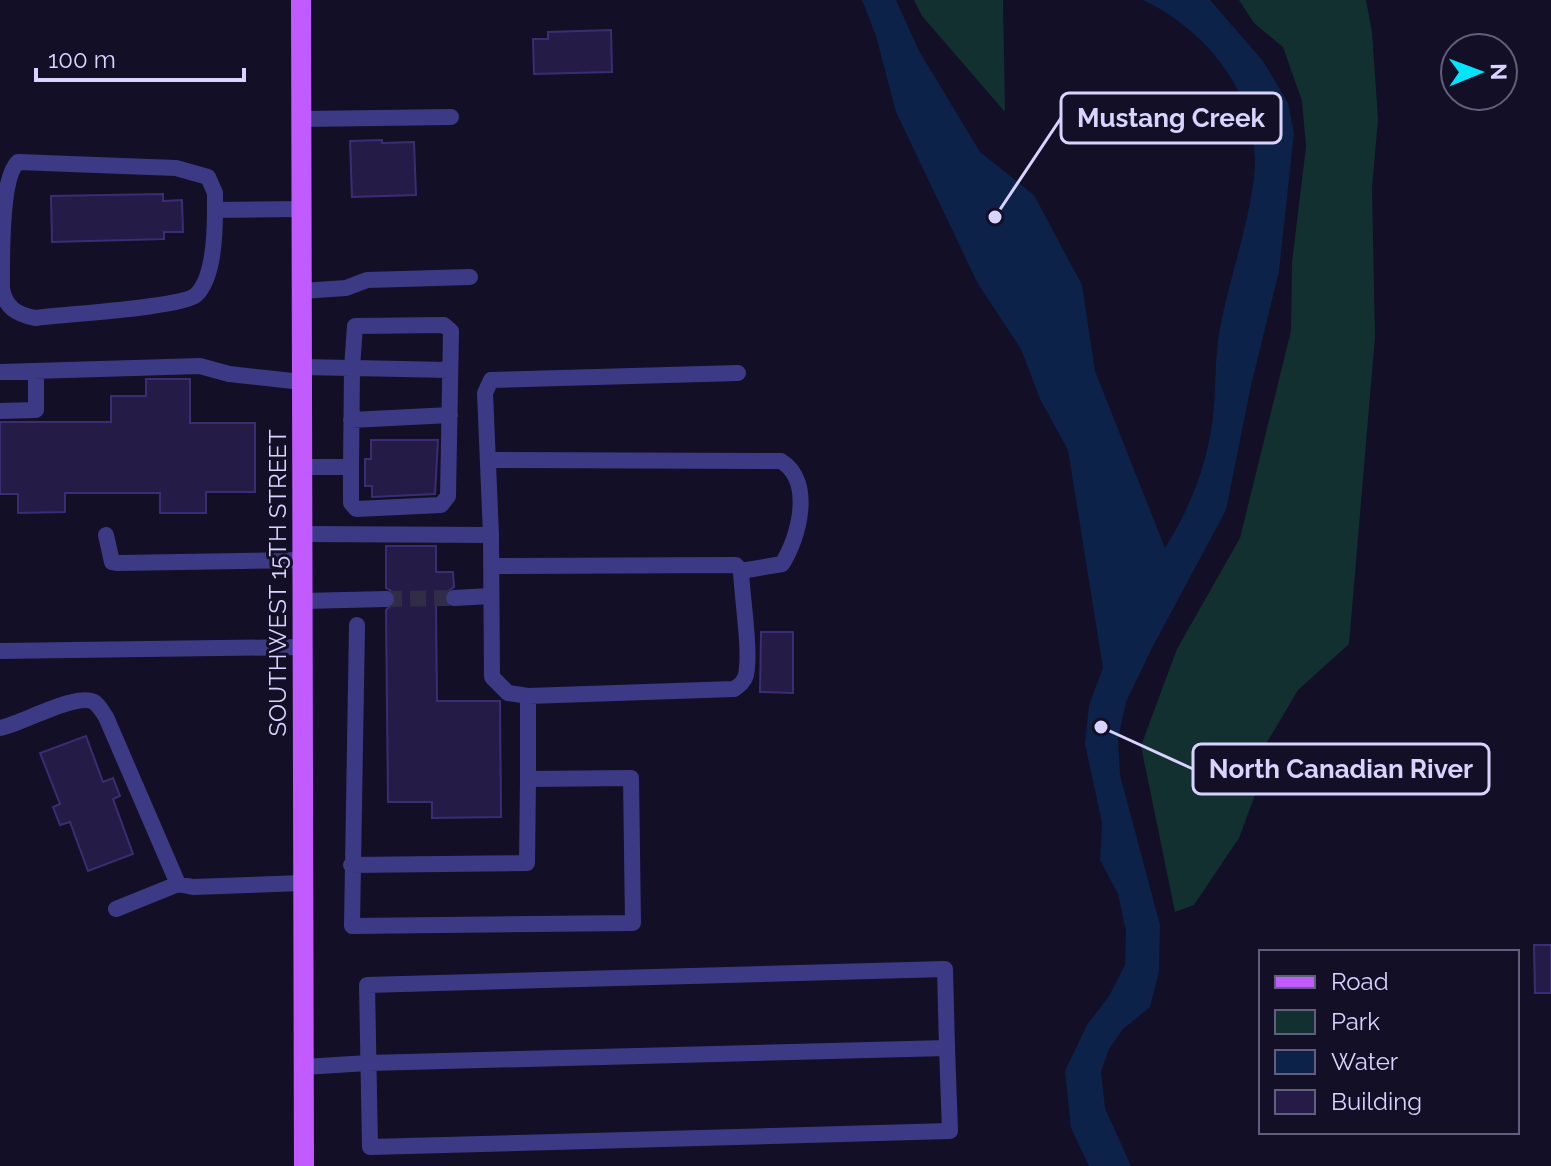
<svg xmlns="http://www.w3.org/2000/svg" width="1551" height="1166" font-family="Raleway,sans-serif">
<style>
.green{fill:#12302f}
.water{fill:#0c2248}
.building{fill:#241b47;stroke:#3b2d73;stroke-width:2}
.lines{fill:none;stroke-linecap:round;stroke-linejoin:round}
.minor-tunnel{stroke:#312d47;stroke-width:16;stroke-dasharray:16 8;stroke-linecap:butt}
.minor{stroke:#3d3a85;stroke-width:16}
.major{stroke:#c25bff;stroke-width:20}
.labels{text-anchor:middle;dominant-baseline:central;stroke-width:6;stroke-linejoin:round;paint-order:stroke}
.street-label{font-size:24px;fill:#d9d4ff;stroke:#130f26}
.leader{fill:none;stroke:#d9d4ff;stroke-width:3}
.callout-dot{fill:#d9d4ff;stroke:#130f26;stroke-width:3}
.callout{fill:#130f26;stroke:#d9d4ff;stroke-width:3}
.callout-label{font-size:26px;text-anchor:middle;font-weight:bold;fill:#d9d4ff}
</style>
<rect width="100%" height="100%" fill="#130f26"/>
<path class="green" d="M 914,0 L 1003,0 L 1005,112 L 922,16 Z
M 1239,0 L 1366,0 L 1372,32 L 1378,119 L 1372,188 L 1375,337 L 1349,644 L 1298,690 L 1263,749 L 1255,795 L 1239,838 L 1194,905 L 1175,912 L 1141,746 L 1177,649 L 1240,538 L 1291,331 L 1292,262 L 1306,147 L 1302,101 L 1283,47 L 1254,23 Z"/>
<path class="water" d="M 862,0 L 896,0 L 919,51 L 980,152 L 1034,195 L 1082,285 L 1095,371 L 1165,548 C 1192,505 1210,458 1214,406 C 1216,380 1215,354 1220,328 C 1229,280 1246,234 1253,185 C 1266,104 1213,34 1143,0 L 1210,0 L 1263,61 L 1288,103 L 1294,133 L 1279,271 L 1250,390 L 1226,510 L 1152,648 L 1126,702 L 1118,739 L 1120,775 L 1160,925 L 1159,971 L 1150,1007 L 1123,1029 L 1109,1049 L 1101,1072 L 1105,1108 L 1131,1166 L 1089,1166 L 1071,1128 L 1065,1071 L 1087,1025 L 1109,996 L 1125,965 L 1126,931 L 1118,894 L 1100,860 L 1102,823 L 1085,744 L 1089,705 L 1103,668 L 1068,450 L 1040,399 L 1021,349 L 978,284 L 896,112 L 876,36 Z"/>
<path class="building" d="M 611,30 L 612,72 L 534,74 L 533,39 L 548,39 L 548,32 Z
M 382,140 L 382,143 L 414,142 L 416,195 L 352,197 L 350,141 Z
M 163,194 L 163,201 L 182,200 L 183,232 L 164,232 L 164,239 L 52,242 L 51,196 Z
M 146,379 L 190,379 L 190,423 L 255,423 L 255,492 L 206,492 L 206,513 L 160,513 L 160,493 L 65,493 L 65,512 L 18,513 L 18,494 L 0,494 L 0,422 L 111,422 L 111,396 L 146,396 Z
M 371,440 L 438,440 L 435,494 L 372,497 L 372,486 L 365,486 L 365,459 L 371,459 Z
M 386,546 L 436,546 L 436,572 L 453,572 L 454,587 L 444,594 L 445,604 L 436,604 L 437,701 L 500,701 L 501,817 L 432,818 L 432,802 L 388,802 L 386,610 L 397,600 L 395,593 L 386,588 Z
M 761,632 L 793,632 L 793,693 L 760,692 Z
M 86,736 L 103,782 L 113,778 L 120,796 L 113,799 L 133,854 L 88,871 L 70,822 L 60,825 L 53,807 L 60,804 L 40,753 Z
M 1534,945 L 1551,945 L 1551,993 L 1535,993 Z"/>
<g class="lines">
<path class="minor-tunnel" d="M 386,599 L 454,598"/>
<path class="minor" d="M 302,119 L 451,117
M 215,210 C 215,233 214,278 196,295 C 181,308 63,314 35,318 C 16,314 6,308 2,289 C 2,259 0,178 18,162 L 176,168 L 208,177 L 215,193 L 215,210 L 302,209
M 302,291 L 346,288 L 367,280 L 470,277
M 302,367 L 352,368 L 351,467 L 302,467
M 0,372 L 200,366 L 229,374 L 302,382
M 0,411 L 36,410 L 36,371
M 351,420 L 450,415
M 488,460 L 781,461 C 814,481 799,538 782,564 L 741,571
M 351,467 L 351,503 L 356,509 L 441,505 L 448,496 L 451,331 L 444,325 L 355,326 L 352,368 L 450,370
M 303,534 L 491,535 L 492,677 L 508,693 L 528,696 L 734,689 C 740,685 744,682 746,675 C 751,650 742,598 741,571 L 736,565 L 491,566
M 106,535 L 112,562 L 118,563 L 303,560
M 491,535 L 485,393 L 491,380 L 738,373
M 454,598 L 491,596
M 303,601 L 386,599
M 0,651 L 303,647
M 528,696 L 528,779
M 0,728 C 21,724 77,692 94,702 C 99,705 103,713 106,717 L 178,884 L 193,887 L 303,883
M 351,865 L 527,863 L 528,779 L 631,778 L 633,923 L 352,926 L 357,625
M 116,909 L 178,884
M 304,1067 L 368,1063 L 947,1048 L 945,969 L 367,985 L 370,1147 L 950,1131 L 947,1048"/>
<path class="major" d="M 301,0 L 304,1166"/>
</g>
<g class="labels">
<g class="street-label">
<text transform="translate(277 583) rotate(-90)">SOUTHWEST 15TH STREET</text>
</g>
</g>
<path class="leader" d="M995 217L1061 118M1101 727L1193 769"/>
<g class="callout-dot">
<circle cx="995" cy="217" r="8"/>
<circle cx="1101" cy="727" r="8"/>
</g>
<g class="callout">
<rect x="1061" y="93" width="220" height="50" rx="8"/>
<rect x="1193" y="744" width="296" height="50" rx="8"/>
</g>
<g class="callout-label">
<text x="1171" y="127">Mustang Creek</text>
<text x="1341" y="778">North Canadian River</text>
</g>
<rect x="1259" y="950" width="260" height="184" fill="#130f26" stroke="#625e7d" stroke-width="2"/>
<rect x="1275" y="976" width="40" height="12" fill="#c25bff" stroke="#625e7d" stroke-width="2"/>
<text x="1331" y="990" font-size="24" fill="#d9d4ff">Road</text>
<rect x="1275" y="1010" width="40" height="24" fill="#12302f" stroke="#625e7d" stroke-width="2"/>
<text x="1331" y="1030" font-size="24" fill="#d9d4ff">Park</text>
<rect x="1275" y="1050" width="40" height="24" fill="#0c2248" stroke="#625e7d" stroke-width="2"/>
<text x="1331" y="1070" font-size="24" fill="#d9d4ff">Water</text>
<rect x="1275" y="1090" width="40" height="24" fill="#241b47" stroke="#625e7d" stroke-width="2"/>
<text x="1331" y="1110" font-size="24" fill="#d9d4ff">Building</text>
<g transform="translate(1479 72) rotate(89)"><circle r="38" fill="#130f26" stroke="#625e7d" stroke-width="2"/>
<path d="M0-6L14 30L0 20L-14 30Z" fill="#00e5ff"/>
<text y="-12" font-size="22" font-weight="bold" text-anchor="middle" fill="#d9d4ff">N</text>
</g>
<path d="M36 68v12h208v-12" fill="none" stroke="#d9d4ff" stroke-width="4"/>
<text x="48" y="68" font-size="24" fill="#d9d4ff" stroke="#130f26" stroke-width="6" paint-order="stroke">100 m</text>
</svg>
